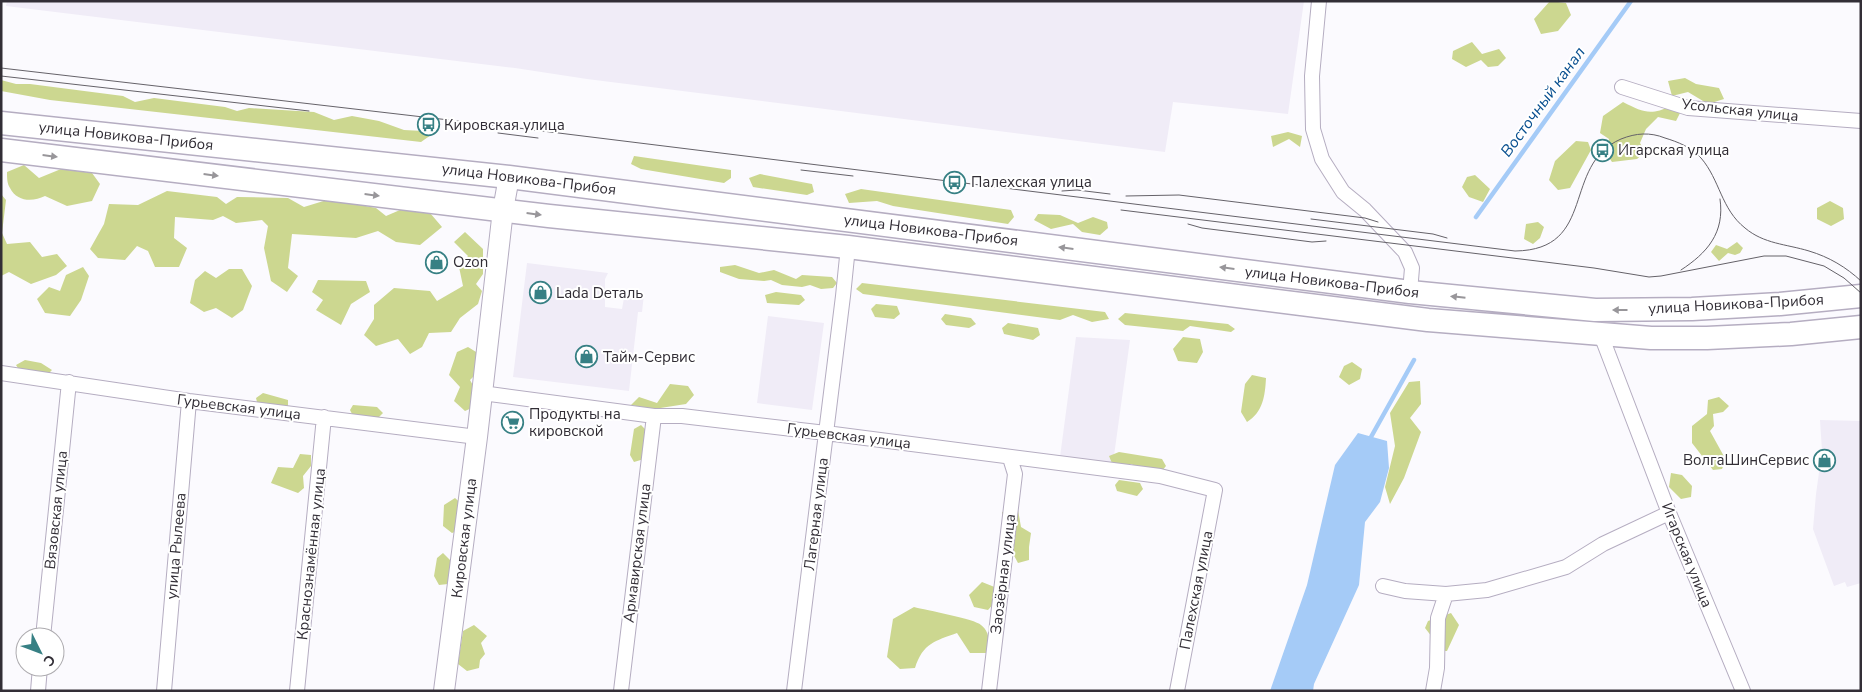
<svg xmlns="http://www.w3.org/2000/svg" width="1862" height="692" font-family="'Nunito Sans',sans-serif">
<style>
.built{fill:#f0ecf7}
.green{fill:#ccd790}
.water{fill:#a5cbf7}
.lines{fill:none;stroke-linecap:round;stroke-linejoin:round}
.stream{stroke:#a5cbf7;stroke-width:4.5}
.street-casing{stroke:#b5adc1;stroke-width:16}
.secondary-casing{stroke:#b5adc1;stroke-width:22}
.primary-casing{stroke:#b5adc1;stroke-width:25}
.street{stroke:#fff;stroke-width:14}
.secondary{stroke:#fff;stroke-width:20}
.primary{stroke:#fff;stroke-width:22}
.tram{stroke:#656269;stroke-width:1}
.oneway{fill:#98969a}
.labels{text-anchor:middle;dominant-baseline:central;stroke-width:4;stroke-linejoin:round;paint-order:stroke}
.street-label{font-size:15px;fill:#322e36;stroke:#fff}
.poi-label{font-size:15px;fill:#322e36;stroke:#fff;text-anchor:start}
.water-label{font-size:16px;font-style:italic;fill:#0a5090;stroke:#fff}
</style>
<rect width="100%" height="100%" fill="#fbfafe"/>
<path class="built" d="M 7,1 L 1304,1 L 1288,114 L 1173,102 L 1165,152 L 587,79 L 515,68 L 6,6 Z
M 527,263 L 608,273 L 605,279 L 605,307 L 622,309 L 625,292 L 644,294 L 642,312 L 638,312 L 629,391 L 513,377 Z
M 768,316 L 824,323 L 812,410 L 757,403 Z
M 1076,337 L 1130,340 L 1113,463 L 1060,457 Z
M 1820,420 L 1861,421 L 1861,583 L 1847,587 L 1845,582 L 1834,586 L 1813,529 L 1816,494 L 1822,451 Z"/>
<path class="green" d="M 1550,1 L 1566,3 L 1571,15 L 1558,31 L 1541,34 L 1534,19 Z
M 1472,42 L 1482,54 L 1499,49 L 1506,58 L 1498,66 L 1488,67 L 1481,60 L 1466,67 L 1452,59 L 1453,51 Z
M 1685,78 L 1696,84 L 1719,88 L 1724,99 L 1708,104 L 1688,92 L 1672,96 L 1668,81 Z
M 1,80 L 16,84 L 30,84 L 123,96 L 135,102 L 154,98 L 225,107 L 237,111 L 249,108 L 314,112 L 334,120 L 352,116 L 379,121 L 404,130 L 423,131 L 431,135 L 421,142 L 50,100 L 1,91 Z
M 1623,102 C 1643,112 1650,116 1671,106 L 1681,111 L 1676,121 L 1658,117 L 1646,129 L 1640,143 L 1645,152 L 1637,159 L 1612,162 L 1606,153 L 1609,139 L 1600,133 L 1603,116 Z
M 1288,132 L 1302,136 L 1300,147 L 1289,139 L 1273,147 L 1271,136 Z
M 1576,141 L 1588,142 L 1591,150 L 1570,188 L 1558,190 L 1549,180 L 1555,161 Z
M 634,156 L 731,170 L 731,178 L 724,183 L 641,169 L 631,164 Z
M 24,165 L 39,178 L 61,169 L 92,173 L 100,184 L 92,201 L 67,206 L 45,196 C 33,202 17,202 10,188 C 7,184 7,177 7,172 Z
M 760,174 L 812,184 L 814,192 L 807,195 L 753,187 L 749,178 Z
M 1475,175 L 1490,189 L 1483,202 L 1469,197 L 1462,187 L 1467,177 Z
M 861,189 L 1011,210 L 1014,217 L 1008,224 L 893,206 L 877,201 L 849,203 L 845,194 Z
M 167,191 L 217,197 L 226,204 L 237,197 L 288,198 L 304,207 L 330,199 L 376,208 L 386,216 L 400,210 L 430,213 L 442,227 L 420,245 L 396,242 L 378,231 L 356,238 L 292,234 L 288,268 L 298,276 L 287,292 L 271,281 L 264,248 L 268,226 L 262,220 L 236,223 L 223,216 L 213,220 L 175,217 L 174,238 L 187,248 L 179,267 L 155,267 L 148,251 L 137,246 L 125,260 L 98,258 L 90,249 L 104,224 L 109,204 L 138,205 Z
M 1,194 L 6,200 L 2,233 L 7,244 L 30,242 L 42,257 L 57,254 L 67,266 L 56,275 L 31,284 L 9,272 L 1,276 Z
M 1830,201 L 1843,208 L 1844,219 L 1831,226 L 1817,219 L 1817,208 Z
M 1038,214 L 1060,215 L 1078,223 L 1093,217 L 1107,222 L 1108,228 L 1100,235 L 1082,232 L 1073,224 L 1051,229 L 1034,220 Z
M 1538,222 L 1544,227 L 1540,238 L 1533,244 L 1524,239 L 1526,224 Z
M 465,232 L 483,249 L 483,274 L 476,284 L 482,291 L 478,304 L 460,318 L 451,332 L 429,333 L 422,347 L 410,354 L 398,339 L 376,346 L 364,335 L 374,319 L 374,305 L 394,288 L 430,291 L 437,301 L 463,286 L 459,267 L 468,256 L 454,242 Z
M 1737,242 L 1743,248 L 1740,253 L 1735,255 L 1728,253 L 1719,261 L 1711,252 L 1716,245 L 1727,249 Z
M 735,265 L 759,273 L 774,270 L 796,279 L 802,275 L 832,277 L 837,283 L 833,288 L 821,289 L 810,285 L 802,287 L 782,285 L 771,280 L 764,281 L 739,279 L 720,272 L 720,267 Z
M 83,267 L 89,276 L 81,300 L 70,316 L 45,313 L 37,299 L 49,287 L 60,291 L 66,275 Z
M 229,269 L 242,269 L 252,286 L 243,310 L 232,318 L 216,308 L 204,312 L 190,303 L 195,280 L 205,271 L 216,278 Z
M 318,280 L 366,281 L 370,292 L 351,304 L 341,325 L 316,310 L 323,300 L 312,292 Z
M 862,283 L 1105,312 L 1109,319 L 1092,322 L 1073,315 L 1060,320 L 863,294 L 856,289 Z
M 776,292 L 801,295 L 805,300 L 799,305 L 767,303 L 765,295 Z
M 876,304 L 897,306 L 900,314 L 894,319 L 875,317 L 871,309 Z
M 1125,313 L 1228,324 L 1235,329 L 1231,332 L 1190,326 L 1183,331 L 1125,325 L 1118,319 Z
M 945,314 L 971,318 L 976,324 L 969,328 L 946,325 L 941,319 Z
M 1008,323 L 1038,328 L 1040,335 L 1033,340 L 1004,334 L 1002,328 Z
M 1183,337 L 1200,339 L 1203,352 L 1197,363 L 1178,361 L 1173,349 Z
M 468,347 L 481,355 L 481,369 L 470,380 L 476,391 L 474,407 L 465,411 L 454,401 L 460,387 L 449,375 L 457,352 Z
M 25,360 L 41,363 L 52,370 L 46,376 L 39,372 L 33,375 L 21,373 L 16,365 Z
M 1352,362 L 1362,369 L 1360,379 L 1349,385 L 1339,377 L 1344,366 Z
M 1252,375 L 1266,378 C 1265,396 1263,412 1247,422 L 1241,412 L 1245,384 Z
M 1420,381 L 1421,404 L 1410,418 L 1421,432 L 1404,478 L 1390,504 L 1385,487 L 1395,446 L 1390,413 L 1409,382 Z
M 670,384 L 688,386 L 694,395 L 686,404 L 654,409 L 631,405 L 639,397 L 657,403 Z
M 263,393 L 288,400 L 288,408 L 258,406 L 256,398 Z
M 1719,397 L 1729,406 L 1723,412 L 1713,414 L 1714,426 L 1710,431 L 1726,460 L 1722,469 L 1713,470 L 1692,443 L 1692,426 L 1707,414 L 1708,400 Z
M 353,405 L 377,407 L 383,413 L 375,421 L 354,418 L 350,410 Z
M 641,425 L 648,432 L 644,459 L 634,462 L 630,455 L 634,429 Z
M 1119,452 L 1162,459 L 1166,466 L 1161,472 L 1146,471 L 1131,464 L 1114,468 L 1109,456 Z
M 300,454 L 311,455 L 311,466 L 303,476 L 304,488 L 298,493 L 271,483 L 278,467 L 293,468 Z
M 1671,473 L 1682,475 L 1692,486 L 1691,497 L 1681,499 L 1669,487 Z
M 1119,480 L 1140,483 L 1143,489 L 1137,496 L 1117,491 L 1115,485 Z
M 455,498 L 464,506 L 460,530 L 452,533 L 443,526 L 444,505 Z
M 1018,510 L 1021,527 L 1031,533 L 1029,547 L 1029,560 L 1018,563 L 1011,550 L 1016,529 L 1003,525 L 1002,512 Z
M 443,553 L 451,561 L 448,584 L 439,585 L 434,576 L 437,558 Z
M 982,582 L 997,588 L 996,601 L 988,610 L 974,607 L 969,595 Z
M 914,607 C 926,610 975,619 981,625 C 990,632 990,643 987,653 L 970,653 L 957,633 C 935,641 923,643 915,668 L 900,669 L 887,657 L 893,619 Z
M 1451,613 L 1459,625 L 1447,651 L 1443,651 L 1425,628 L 1428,621 Z
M 474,625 L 487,636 L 481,643 L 485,654 L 480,660 L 479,668 L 467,671 L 458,664 L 463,631 Z"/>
<path class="water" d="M 1358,433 L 1387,441 L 1389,468 L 1380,502 L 1365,522 L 1359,585 L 1314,684 L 1313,691 L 1270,691 L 1307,585 L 1335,465 Z"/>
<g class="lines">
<path class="stream" d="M 1476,217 L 1631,1
M 1371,437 L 1414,360"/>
<defs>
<path id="street" d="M 1319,1 L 1312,76 L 1313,129 L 1322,159 L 1343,192 L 1365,210 L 1405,252 L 1412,268 L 1410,292
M 1622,87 L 1688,108 L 1861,121
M 1601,335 L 1669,513 L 1743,691
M 1,373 L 189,401 L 477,437
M 482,393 L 654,416 L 682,416 L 826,433 L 1160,476 L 1215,490 L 1177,691
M 1383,586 L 1405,591 L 1446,594 L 1487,590 L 1566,567 L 1603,544 L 1669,513
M 43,637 L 69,382
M 38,691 L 40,667
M 164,691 L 189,401
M 297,691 L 324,417
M 621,691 L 654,416
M 794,691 L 843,296 L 848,247
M 989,691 L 1015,474 L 1010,458
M 1433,691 L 1437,668 L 1438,618 L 1446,594"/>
<path id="secondary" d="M 444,691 L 477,437 L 503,210 L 509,177"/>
<path id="primary" d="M 1,123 L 509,177 L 1410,292 L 1595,310 L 1692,309 L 1780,304 L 1861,296
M 1,150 L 549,216 L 848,247 L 1428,320 L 1651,338 L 1707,338 L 1791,334 L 1861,327"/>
</defs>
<use href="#street" class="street-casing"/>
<use href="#secondary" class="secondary-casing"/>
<use href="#primary" class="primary-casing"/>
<use href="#street" class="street"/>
<use href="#secondary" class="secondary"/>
<use href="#primary" class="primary"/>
<path class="tram" d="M 1,68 L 518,128 L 1515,251 C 1598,250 1561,165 1621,139 C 1636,133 1650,132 1665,138 C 1678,142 1691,147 1701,158 C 1720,180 1721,209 1745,228 C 1764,244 1786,244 1809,251 C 1829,257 1846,267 1861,281
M 1,76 L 309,111
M 498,133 L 538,138
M 801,170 L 853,176
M 1062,191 L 1077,190 L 1110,194
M 1126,196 L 1179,195 L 1365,218 L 1378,222
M 1121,210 L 1594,268 L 1649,277 L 1661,276 L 1764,256 L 1786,256 L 1824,266 L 1844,278 L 1861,293
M 1311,219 L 1433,234 L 1447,238
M 1188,224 L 1202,228 L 1312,242 L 1326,241
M 1681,270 C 1707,253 1725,233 1720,199"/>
</g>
<defs><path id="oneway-solid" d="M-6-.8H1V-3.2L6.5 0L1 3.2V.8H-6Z" transform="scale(1.25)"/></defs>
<g class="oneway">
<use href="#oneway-solid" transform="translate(50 156) rotate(7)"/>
<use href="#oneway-solid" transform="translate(211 175) rotate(7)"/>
<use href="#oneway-solid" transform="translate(372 195) rotate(7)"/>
<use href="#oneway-solid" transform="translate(534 214) rotate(7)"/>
<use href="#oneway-solid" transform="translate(1066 248) rotate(-173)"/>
<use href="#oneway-solid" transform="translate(1227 268) rotate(-173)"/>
<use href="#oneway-solid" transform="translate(1458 297) rotate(-174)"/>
<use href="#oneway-solid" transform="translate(1620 310) rotate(180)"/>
</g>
<defs>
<symbol id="bus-ring" viewBox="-11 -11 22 22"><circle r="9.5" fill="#fff" stroke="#378084" stroke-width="1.5"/><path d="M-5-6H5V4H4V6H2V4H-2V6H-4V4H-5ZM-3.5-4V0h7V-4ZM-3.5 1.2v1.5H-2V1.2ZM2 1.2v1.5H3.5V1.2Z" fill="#378084"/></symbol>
<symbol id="shop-ring" viewBox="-11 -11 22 22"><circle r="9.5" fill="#fff" stroke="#378084" stroke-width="1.5"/><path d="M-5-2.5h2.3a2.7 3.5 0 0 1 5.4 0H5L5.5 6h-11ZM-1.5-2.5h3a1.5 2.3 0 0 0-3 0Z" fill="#378084"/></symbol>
<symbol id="supermarket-ring" viewBox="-11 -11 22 22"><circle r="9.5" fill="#fff" stroke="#378084" stroke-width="1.5"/><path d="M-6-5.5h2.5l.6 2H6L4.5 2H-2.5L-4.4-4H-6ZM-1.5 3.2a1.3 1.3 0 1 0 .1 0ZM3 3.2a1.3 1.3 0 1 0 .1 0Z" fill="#378084"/></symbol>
</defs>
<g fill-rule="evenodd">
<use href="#bus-ring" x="416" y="112" width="25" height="25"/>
<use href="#bus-ring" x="1590" y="138" width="25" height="25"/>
<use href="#bus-ring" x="942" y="170" width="25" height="25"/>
<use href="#shop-ring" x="424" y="250" width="25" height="25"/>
<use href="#shop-ring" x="528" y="280" width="25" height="25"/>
<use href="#shop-ring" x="574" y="344" width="25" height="25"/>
<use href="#supermarket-ring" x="500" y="410" width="25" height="25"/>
<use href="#shop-ring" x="1812" y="448" width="25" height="25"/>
</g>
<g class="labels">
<g class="street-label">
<text transform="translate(1740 110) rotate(6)">Усольская улица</text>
<text transform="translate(126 136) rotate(6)">улица Новикова-Прибоя</text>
<text transform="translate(529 179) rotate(7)">улица Новикова-Прибоя</text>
<text transform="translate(931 230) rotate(7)">улица Новикова-Прибоя</text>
<text transform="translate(1332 282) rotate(7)">улица Новикова-Прибоя</text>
<text transform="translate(1736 304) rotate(-3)">улица Новикова-Прибоя</text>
<text transform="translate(239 407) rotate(7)">Гурьевская улица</text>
<text transform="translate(849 436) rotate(7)">Гурьевская улица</text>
<text transform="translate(56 510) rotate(-84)">Вязовская улица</text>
<text transform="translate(816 514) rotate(-83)">Лагерная улица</text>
<text transform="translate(464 538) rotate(-83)">Кировская улица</text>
<text transform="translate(176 546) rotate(-85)">улица Рылеева</text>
<text transform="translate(637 553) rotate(-83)">Армавирская улица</text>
<text transform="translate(311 554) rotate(-84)">Краснознамённая улица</text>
<text transform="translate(1687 555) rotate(68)">Игарская улица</text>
<text transform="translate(1003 574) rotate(-83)">Заозёрная улица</text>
<text transform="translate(1196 590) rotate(-79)">Палехская улица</text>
</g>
<g class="poi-label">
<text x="444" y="125">Кировская улица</text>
<text x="1618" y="150">Игарская улица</text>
<text x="971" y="182">Палехская улица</text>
<text x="453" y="262">Ozon</text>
<text x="556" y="293">Lada Dеталь</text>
<text x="603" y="357">Тайм-Сервис</text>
<text x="529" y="414">Продукты на<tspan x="529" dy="17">кировской</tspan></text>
<text x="1809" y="460" text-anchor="end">ВолгаШинСервис</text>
</g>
<g class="water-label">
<text transform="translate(1543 102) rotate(-54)">Восточный канал</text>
</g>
</g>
<rect width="1862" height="692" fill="none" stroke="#322e36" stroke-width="5"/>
<g transform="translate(40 652) rotate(132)"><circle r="24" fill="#ffffff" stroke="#adabaf"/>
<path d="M0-4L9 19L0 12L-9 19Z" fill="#378084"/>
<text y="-8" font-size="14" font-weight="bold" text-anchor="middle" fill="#322e36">С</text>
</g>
</svg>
